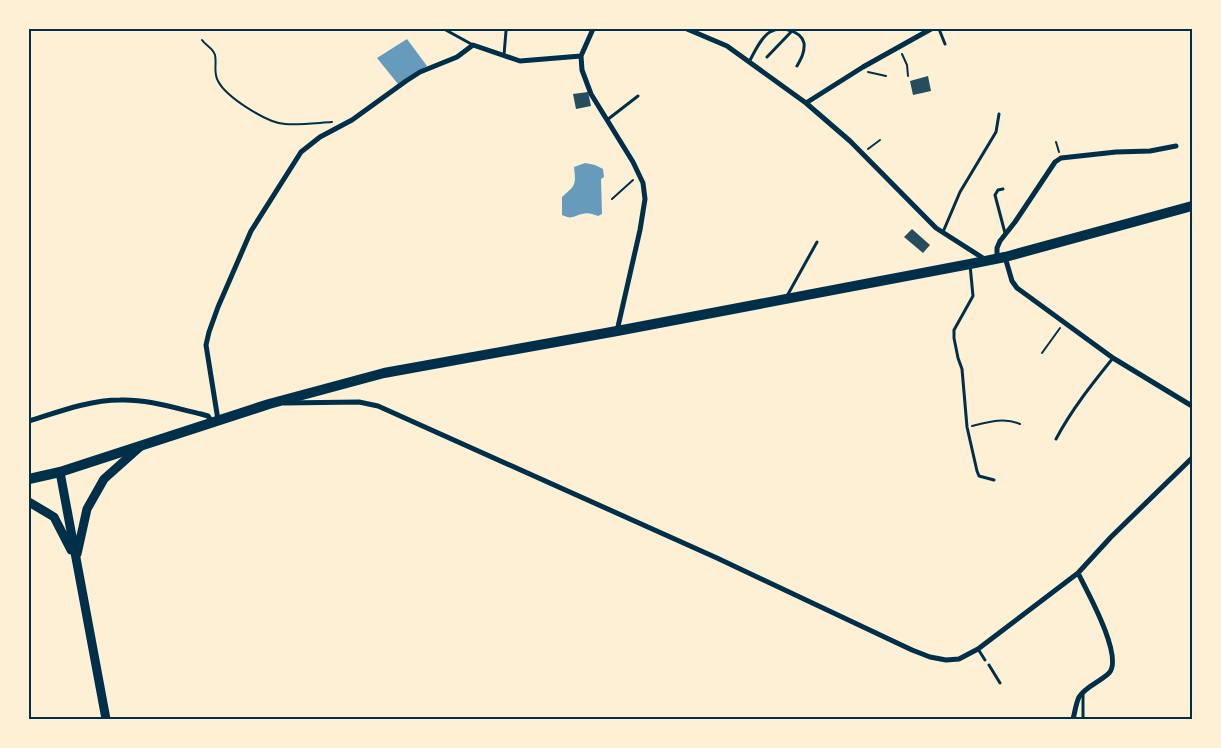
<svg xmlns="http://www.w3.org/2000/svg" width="1221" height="748" font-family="'Source Sans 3',sans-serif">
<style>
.water{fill:#669bbc}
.building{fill:#264d5e}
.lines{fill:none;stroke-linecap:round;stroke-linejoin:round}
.path{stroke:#003049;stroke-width:2}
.service{stroke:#003049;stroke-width:3}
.minor{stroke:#003049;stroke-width:5}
.secondary{stroke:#003049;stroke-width:9}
.trunk{stroke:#003049;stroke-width:10}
.neatline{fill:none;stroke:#003049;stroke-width:2}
</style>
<rect width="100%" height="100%" fill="#fdf0d5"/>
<path class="water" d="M 407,39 L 427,66 L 398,84 L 377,58 Z
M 585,163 L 595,165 L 603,169 L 604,177 L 601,179 L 602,214 L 598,216 C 593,214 588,212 582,214 C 573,216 572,220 562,215 L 562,197 C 576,185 576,185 574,167 Z"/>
<path class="building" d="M 928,76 L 931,91 L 913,95 L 910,81 Z
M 588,92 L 591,106 L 576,109 L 573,94 Z
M 912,229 L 930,245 L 923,253 L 904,237 Z"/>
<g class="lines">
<path class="path" d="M 987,29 L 988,29
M 202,40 C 206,46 213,48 215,55 C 217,64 213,72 218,81 C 226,97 267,123 285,124 C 300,125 316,123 332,122
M 902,54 L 907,65 L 908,76
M 868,72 L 886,76
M 1056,142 L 1059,152
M 868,149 L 880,140
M 612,199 L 633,180
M 1042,353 L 1060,328
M 972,426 C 988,422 1005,417 1020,424"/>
<path class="service" d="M 444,29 L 473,45
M 939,29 L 945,44
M 504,55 L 506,31
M 767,57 L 791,32
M 749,62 C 754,53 761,37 770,32 C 780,26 801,30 804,43 C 805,52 801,59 797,66
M 607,120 L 638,96
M 1003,189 L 998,190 L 995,195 L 1005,233
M 943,232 L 960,192 L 996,132 L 999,114
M 970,265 L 973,296 L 954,330 L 954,338 L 958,358 L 962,369 L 967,427 L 977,471 L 979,476 L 994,480
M 787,296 L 817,242
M 1056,439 C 1072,409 1092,384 1113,358
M 978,649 L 985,660
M 989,665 L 1000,683
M 1083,719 L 1083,693"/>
<path class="minor" d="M 593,29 L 581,56 L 582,70 L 591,94 L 633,162 L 643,183 L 645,199 L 640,230 L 617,331
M 687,29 L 727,46 L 806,103 L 850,141 L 936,228 L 986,260
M 806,103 L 863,67 L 931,29
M 1005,257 L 1012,281 L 1017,288 L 1113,358 L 1192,406
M 997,258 L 997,248 L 1000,241 L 1015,222 L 1055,162 L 1061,158 L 1116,152 L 1150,151 L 1176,146
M 284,403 L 359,402 L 378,406 L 717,558 L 912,650 L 930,657 L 946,660 L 959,659 L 978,649 L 1078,573 L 1111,537 L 1192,458
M 218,420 L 206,345 L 209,332 L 218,307 L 251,231 L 301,152 L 320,137 L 352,120 L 406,81 L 420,72 L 457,57 L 473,45 L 520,61 L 581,56
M 29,421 C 58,412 89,400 120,400 C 147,399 175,408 201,414 L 208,416 L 212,422
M 1073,719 C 1075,712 1076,703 1079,697 C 1086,686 1100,682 1109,673 C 1124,657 1087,591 1078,573"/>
<path class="secondary" d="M 60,472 L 106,719
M 29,502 L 54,517 L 71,550
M 77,554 L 87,509 L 104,479 L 141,446"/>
<path class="trunk" d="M 29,479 L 60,472 L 269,404 L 384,373 L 617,331 L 970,264 L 1005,257 L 1192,206"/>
</g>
<rect width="1221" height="748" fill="none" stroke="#fdf0d5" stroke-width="60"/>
<rect x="30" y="30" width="1161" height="688" class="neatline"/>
</svg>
